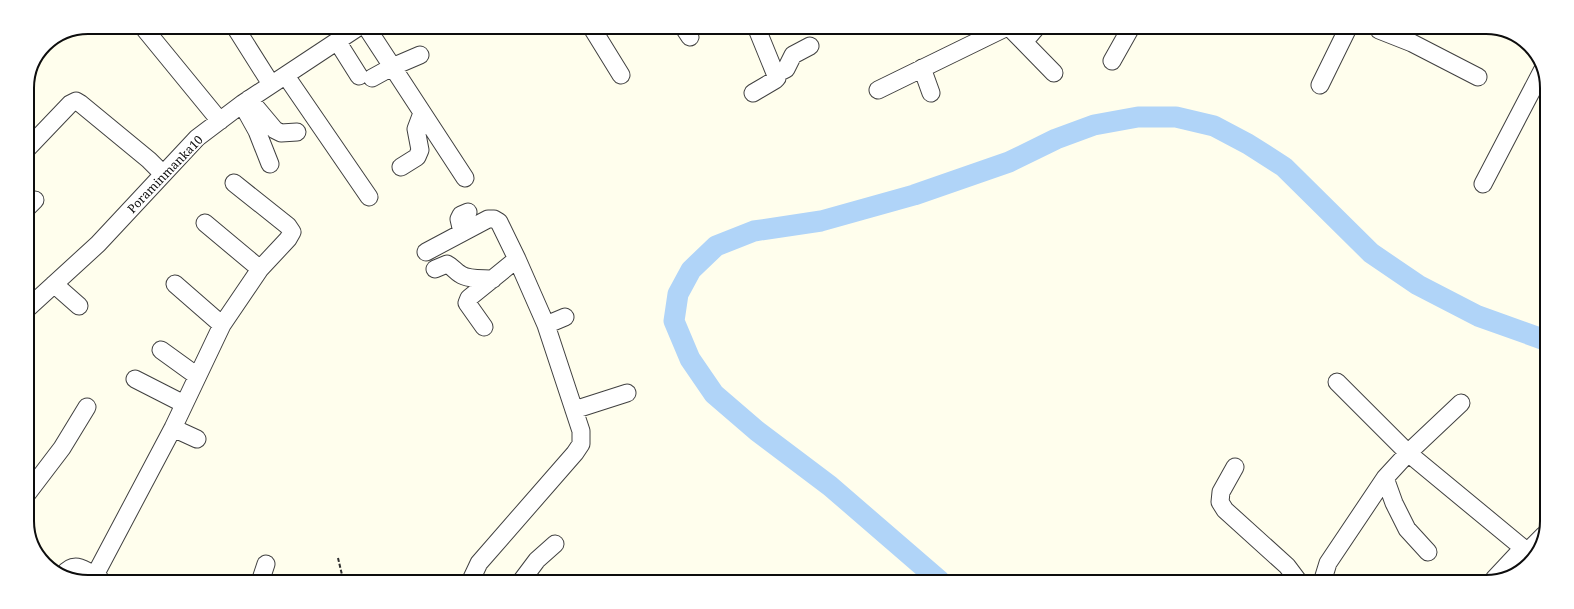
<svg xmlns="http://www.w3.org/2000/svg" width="1574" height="609" font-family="'Noto Serif',serif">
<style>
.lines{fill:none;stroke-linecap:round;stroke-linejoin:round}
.river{stroke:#b0d4f8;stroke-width:21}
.minor-casing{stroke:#404040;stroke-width:19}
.path{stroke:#2f2f2f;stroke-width:2;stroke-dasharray:4 2;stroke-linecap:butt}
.minor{stroke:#fff;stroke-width:17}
.labels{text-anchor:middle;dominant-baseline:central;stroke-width:4;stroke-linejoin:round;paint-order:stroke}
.street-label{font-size:12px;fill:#0d0d0d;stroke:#fff}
.rim{fill:none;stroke:#0d0d0d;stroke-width:2}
</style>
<rect width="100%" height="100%" fill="#fffeed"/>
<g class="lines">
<path class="river" d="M 940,581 L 830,486 L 757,431 L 714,394 L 690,359 L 674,321 L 678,294 L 691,270 L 716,246 L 754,231 L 821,221 L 914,195 L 1009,162 L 1056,139 L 1094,125 L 1138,117 L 1176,117 L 1214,126 L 1248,144 L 1284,167 L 1371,253 L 1418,285 L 1478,316 L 1545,340"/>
<defs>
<path id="minor" d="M 143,27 L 220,121
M 235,27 L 271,84
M 367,28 L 465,178
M 592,28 L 621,75
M 684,28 L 690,37
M 1011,29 L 1054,73
M 1379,30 L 1412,43 L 1478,77
M 337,41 L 359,76
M 1024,42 L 1035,29
M 1112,61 L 1130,29
M 922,68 L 931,93
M 776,74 L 786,69 L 793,55 L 810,46
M 286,76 L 369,197
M 372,78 L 392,67 L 420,55
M 1320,85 L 1347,30
M 878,90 L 1003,29
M 753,93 L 775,80 L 777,78 L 757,29
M 249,99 L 275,130 L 281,133 L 297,132
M 242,104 L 257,131 L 270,164
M 27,149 L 70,104 L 76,101 L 81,104 L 149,160 L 163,174
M 401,167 L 417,157 L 420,150 L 416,129 L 422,113
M 1483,184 L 1542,71
M 27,208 L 35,200
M 205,223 L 260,269
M 462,232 L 459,219 L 461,215 L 468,212
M 426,252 L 488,219 L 494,219 L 499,222 L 517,259 L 546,325 L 581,431 L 581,444 L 575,453 L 479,563 L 471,580
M 435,269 L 447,264 C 453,267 455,271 460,274 C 468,280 484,278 493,279
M 54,284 L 79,306
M 175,284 L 222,325
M 27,309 L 98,244 L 197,138 L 242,104 L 357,28
M 546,325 L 565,317
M 484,327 L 467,303 L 469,298 L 517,259
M 161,350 L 197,376
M 135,379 L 184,404
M 1337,382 L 1408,453 L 1523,548 L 1532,557
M 574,410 L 627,393
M 173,428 L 197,439
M 1235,467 L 1221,492 L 1220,502 L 1225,510 L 1287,566 L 1299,582
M 1385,478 L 1394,503 L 1407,529 L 1428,552
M 27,494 L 62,448 L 87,407
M 1527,552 L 1544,535
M 63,575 C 75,559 86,571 100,579
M 93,579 L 173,428 L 222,325 L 260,269 L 288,239 L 292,232 L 288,226 L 234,183
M 261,579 L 266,564
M 1494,579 L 1523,548
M 522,580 L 537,560 L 555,544
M 1326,582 L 1324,576 L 1328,563 L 1385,478 L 1408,453 L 1461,403"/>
</defs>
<use href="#minor" class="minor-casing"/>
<path class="path" d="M 338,558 L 343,579"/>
<use href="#minor" class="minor"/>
</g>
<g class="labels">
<g class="street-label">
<text transform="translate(165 174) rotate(-46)">Poraminmanka10</text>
</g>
</g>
<path d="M0 0H1574V609H0ZM88 34H1486A54 54 0 0 1 1540 88V521A54 54 0 0 1 1486 575H88A54 54 0 0 1 34 521V88A54 54 0 0 1 88 34Z" fill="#fff" fill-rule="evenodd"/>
<path class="rim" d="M88 34H1486A54 54 0 0 1 1540 88V521A54 54 0 0 1 1486 575H88A54 54 0 0 1 34 521V88A54 54 0 0 1 88 34Z"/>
</svg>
